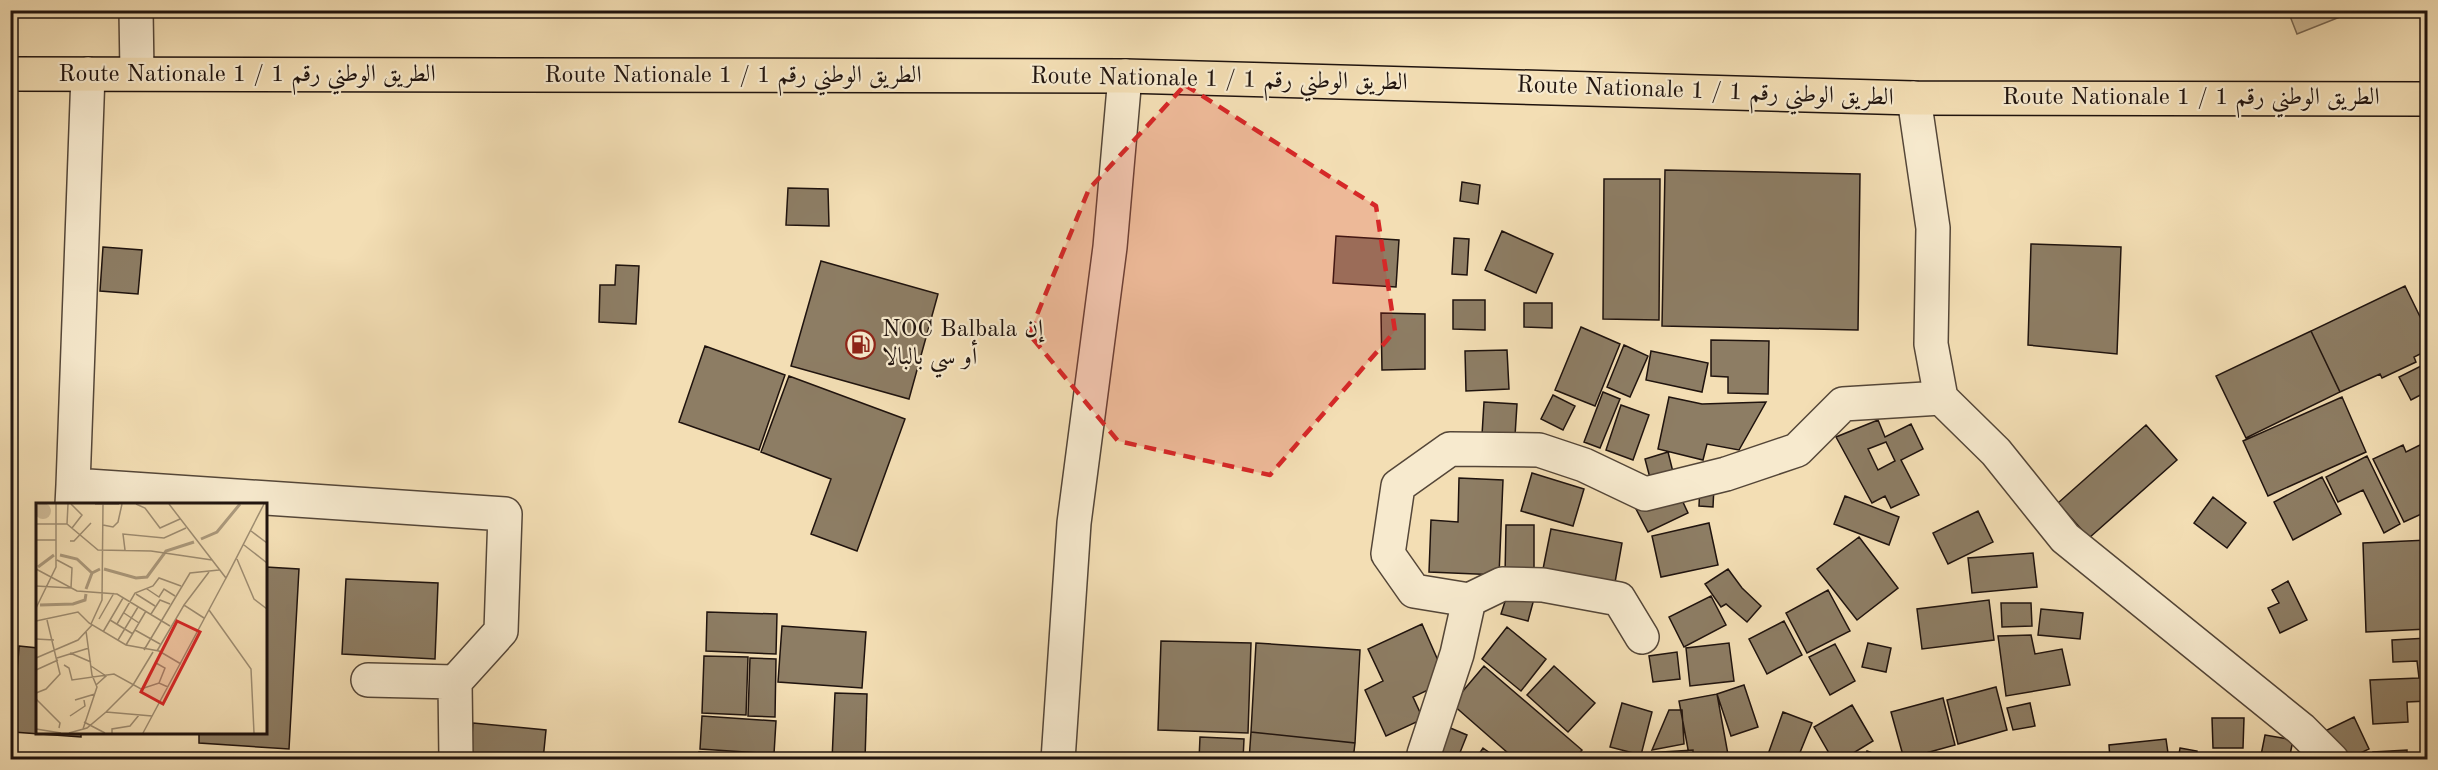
<svg xmlns="http://www.w3.org/2000/svg" width="2438" height="770" font-family="'Old Standard TT',Amiri,serif">
<style>
.green{fill:#cfbb98;stroke:#776753;stroke-width:1.5}
.building{fill:#8d7d64;stroke:#1f130e;stroke-width:1.5;fill-rule:evenodd}
.lines{fill:none;stroke-linecap:round;stroke-linejoin:round}
.minor-casing{stroke:#544638;stroke-width:36}
.major-casing{stroke:#1f130e;stroke-width:36}
.minor{stroke:#f7eace;stroke-width:33}
.major{stroke:#f3deb4;stroke-width:33}
.marked{fill:#d62828;fill-opacity:0.2;stroke:#d62828;stroke-width:4.5;stroke-dasharray:12 8;stroke-linejoin:round}
.labels{text-anchor:middle;dominant-baseline:central;stroke-width:4.5;stroke-linejoin:round;paint-order:stroke}
.street-label{font-size:24px;fill:#1f130e;stroke:#f7eace}
.poi-label{font-size:24px;fill:#1f130e;stroke:#f7eace;text-anchor:start}
.inset-river{fill:none;stroke:#ab997c;stroke-width:3}
.inset-road{fill:none;stroke:#9e8d72;stroke-width:1.5}
.view{fill:#d62828;fill-opacity:0.15;stroke:#d62828;stroke-width:3}
.inset-edge{fill:none;stroke:#1f130e;stroke-width:3}
</style>
<rect width="100%" height="100%" fill="#f3deb4"/>
<filter id="stains"><feTurbulence type="fractalNoise" baseFrequency=".00333" numOctaves="4"/><feColorMatrix values="0 0 0 0 .2 0 0 0 0 .09 0 0 0 0 .02 0 0 0 .5 -.17"/></filter>
<radialGradient id="worn" r=".72"><stop offset=".6" stop-color="#630" stop-opacity="0"/><stop offset="1" stop-color="#630" stop-opacity=".3"/></radialGradient>
<path class="green" d="M 2288,11 L 2355,11 L 2297,34 Z"/>
<path class="building" d="M 1665,170 L 1860,174 L 1858,330 L 1662,326 Z
M 1604,179 L 1660,179 L 1659,320 L 1603,319 Z
M 1462,182 L 1480,185 L 1478,204 L 1460,201 Z
M 788,188 L 828,189 L 829,226 L 786,225 Z
M 1502,231 L 1553,254 L 1536,293 L 1485,270 Z
M 1336,236 L 1399,240 L 1396,287 L 1333,283 Z
M 1454,238 L 1469,239 L 1467,275 L 1452,274 Z
M 2031,244 L 2121,247 L 2117,354 L 2028,345 Z
M 103,247 L 142,250 L 138,294 L 100,291 Z
M 821,261 L 938,294 L 909,399 L 791,366 Z
M 616,265 L 639,266 L 636,324 L 599,322 L 600,285 L 615,285 Z
M 2405,286 L 2428,333 L 2428,350 L 2414,357 L 2416,362 L 2382,378 L 2380,374 L 2340,392 L 2311,331 Z
M 1453,300 L 1485,300 L 1485,330 L 1453,329 Z
M 1524,303 L 1552,303 L 1552,328 L 1524,327 Z
M 1381,313 L 1425,314 L 1425,369 L 1382,370 Z
M 1581,327 L 1620,344 L 1595,406 L 1555,390 Z
M 2311,331 L 2340,392 L 2246,438 L 2216,376 Z
M 1711,340 L 1769,341 L 1768,394 L 1728,393 L 1728,377 L 1711,376 Z
M 1624,345 L 1648,356 L 1630,397 L 1607,387 Z
M 705,346 L 785,375 L 759,450 L 679,422 Z
M 1507,350 L 1509,389 L 1466,391 L 1465,351 Z
M 1651,351 L 1708,363 L 1702,392 L 1646,380 Z
M 2427,363 L 2428,391 L 2411,400 L 2399,377 Z
M 789,376 L 905,419 L 857,551 L 811,534 L 831,479 L 761,452 Z
M 1603,392 L 1620,399 L 1600,448 L 1584,442 Z
M 1553,395 L 1575,406 L 1563,430 L 1541,419 Z
M 1669,397 L 1702,404 L 1766,402 L 1739,450 L 1707,444 L 1703,460 L 1658,449 Z
M 2342,397 L 2366,452 L 2268,496 L 2243,441 Z
M 1484,402 L 1517,404 L 1515,436 L 1482,435 Z
M 1621,405 L 1649,415 L 1633,460 L 1606,450 Z
M 1878,420 L 1885,437 L 1911,424 L 1923,449 L 1901,460 L 1919,495 L 1891,508 L 1885,496 L 1872,503 L 1836,437 ZM 1886,442 L 1895,461 L 1878,470 L 1868,449 Z
M 2146,425 L 2177,460 L 2089,538 L 2058,503 Z
M 2428,441 L 2428,511 L 2404,522 L 2373,459 L 2403,445 L 2406,452 Z
M 1668,452 L 1673,472 L 1650,478 L 1645,459 Z
M 2367,456 L 2400,524 L 2384,533 L 2363,490 L 2338,502 L 2326,477 Z
M 1532,473 L 1584,489 L 1573,526 L 1521,511 Z
M 2322,477 L 2341,514 L 2293,540 L 2274,502 Z
M 1459,478 L 1503,480 L 1499,575 L 1429,572 L 1431,520 L 1458,522 Z
M 1700,485 L 1714,486 L 1713,507 L 1699,506 Z
M 1676,487 L 1688,513 L 1648,532 L 1635,507 Z
M 1845,496 L 1899,517 L 1889,545 L 1834,524 Z
M 2213,497 L 2246,523 L 2227,548 L 2194,523 Z
M 1978,511 L 1993,542 L 1948,564 L 1933,533 Z
M 1709,523 L 1718,565 L 1661,577 L 1652,536 Z
M 1506,525 L 1534,525 L 1534,576 L 1505,575 Z
M 1551,529 L 1622,543 L 1614,588 L 1542,574 Z
M 1859,537 L 1898,588 L 1857,620 L 1817,569 Z
M 2428,540 L 2428,629 L 2366,632 L 2363,543 Z
M 2033,553 L 2037,587 L 1972,593 L 1968,558 Z
M 266,567 L 299,569 L 289,749 L 199,743 L 199,732 L 266,732 Z
M 1728,569 L 1742,588 L 1761,606 L 1747,622 L 1726,604 L 1721,607 L 1705,584 Z
M 346,579 L 438,583 L 435,659 L 342,654 Z
M 2288,581 L 2307,620 L 2280,633 L 2268,608 L 2279,603 L 2272,590 Z
M 1509,589 L 1535,595 L 1528,621 L 1501,614 Z
M 1828,590 L 1850,631 L 1807,653 L 1786,613 Z
M 1711,596 L 1726,625 L 1684,647 L 1669,617 Z
M 1989,600 L 1994,640 L 1922,649 L 1917,609 Z
M 2001,603 L 2031,603 L 2032,626 L 2002,627 Z
M 2041,609 L 2083,613 L 2080,639 L 2038,635 Z
M 707,612 L 777,614 L 776,654 L 706,651 Z
M 1784,621 L 1802,655 L 1767,674 L 1749,639 Z
M 1422,624 L 1447,681 L 1413,697 L 1423,719 L 1386,736 L 1365,690 L 1383,681 L 1368,649 Z
M 782,626 L 866,632 L 862,688 L 778,682 Z
M 1507,627 L 1546,659 L 1521,691 L 1482,659 Z
M 2031,635 L 2035,654 L 2062,649 L 2070,685 L 2006,696 L 1998,636 Z
M 2428,638 L 2428,701 L 2407,702 L 2408,722 L 2373,724 L 2370,680 L 2419,678 L 2417,661 L 2393,662 L 2392,640 Z
M 1161,641 L 1251,643 L 1248,733 L 1158,730 Z
M 1256,643 L 1360,650 L 1355,743 L 1251,732 Z
M 1729,643 L 1734,681 L 1690,686 L 1686,648 Z
M 1868,643 L 1891,648 L 1886,672 L 1862,667 Z
M 1835,644 L 1855,681 L 1830,695 L 1809,657 Z
M 19,646 L 38,648 L 38,732 L 81,732 L 81,737 L 13,732 Z
M 1677,652 L 1680,679 L 1653,682 L 1649,656 Z
M 704,656 L 748,657 L 746,715 L 702,713 Z
M 750,658 L 776,659 L 775,717 L 748,716 Z
M 1484,666 L 1582,750 L 1574,760 L 1516,760 L 1452,704 Z
M 1554,666 L 1595,703 L 1568,732 L 1527,695 Z
M 1744,685 L 1758,727 L 1731,736 L 1717,694 Z
M 1996,687 L 2007,730 L 1958,744 L 1947,700 Z
M 835,693 L 867,694 L 865,760 L 832,760 Z
M 1717,694 L 1729,760 L 1690,760 L 1679,701 Z
M 1943,698 L 1955,745 L 1904,759 L 1891,712 Z
M 1622,703 L 1652,712 L 1641,755 L 1610,747 Z
M 2030,703 L 2035,726 L 2013,730 L 2007,708 Z
M 1852,705 L 1873,741 L 1842,760 L 1833,760 L 1814,727 Z
M 1669,710 L 1682,710 L 1684,744 L 1652,750 Z
M 1783,712 L 1812,723 L 1799,755 L 1799,758 L 1806,760 L 1766,760 Z
M 702,716 L 776,721 L 774,754 L 700,749 Z
M 2354,717 L 2369,749 L 2346,760 L 2325,731 Z
M 2212,718 L 2244,718 L 2243,748 L 2213,748 Z
M 473,723 L 546,730 L 543,760 L 470,760 Z
M 1448,727 L 1467,735 L 1457,760 L 1448,760 L 1436,754 Z
M 1251,732 L 1355,743 L 1353,760 L 1249,760 Z
M 2265,735 L 2293,740 L 2289,760 L 2260,760 Z
M 1200,737 L 1244,739 L 1243,760 L 1199,760 Z
M 2166,739 L 2169,760 L 2110,760 L 2109,745 Z
M 1483,748 L 1500,760 L 1475,760 Z
M 2180,748 L 2197,751 L 2196,760 L 2178,760 Z
M 1693,750 L 1693,760 L 1647,760 L 1646,753 Z
M 2407,750 L 2407,760 L 2373,760 L 2373,752 Z
M 1867,751 L 1890,760 L 1864,760 Z
M 699,752 L 735,754 L 735,760 L 699,760 Z
M 738,755 L 781,758 L 780,760 L 738,760 Z"/>
<g class="lines">
<defs>
<path id="minor" d="M 136,10 L 137,73
M 1914,98 L 1933,228 L 1931,344 L 1941,398 L 1996,452 L 2065,538 L 2301,729 L 2332,760
M 73,485 L 88,74
M 72,505 L 73,485 L 505,514 L 501,631 L 455,682
M 1469,600 L 1502,584 L 1543,585 L 1619,599 L 1642,637
M 368,680 L 455,682 L 456,760
M 1424,754 L 1457,654 L 1469,600 L 1414,591 L 1388,554 L 1398,486 L 1450,449 L 1539,450 L 1584,465 L 1645,494 L 1726,474 L 1797,450 L 1843,404 L 1941,398
M 1058,760 L 1074,523 L 1110,247 L 1125,76"/>
<path id="major" d="M 10,74 L 1125,76 L 1914,98 L 2428,99"/>
</defs>
<use href="#minor" class="minor-casing"/>
<use href="#major" class="major-casing"/>
<use href="#minor" class="minor"/>
<use href="#major" class="major"/>
</g>
<path class="marked" d="M 1185,85 L 1376,206 L 1395,331 L 1270,475 L 1118,441 L 1029,334 L 1089,189 Z"/>
<defs>
<symbol id="fuel-ring" viewBox="-11 -11 22 22"><circle r="9.5" fill="#f7eace" stroke="#8f2418" stroke-width="1.5"/><path d="M-5.5-6h7V0h2V4h1.3V-2.5L3-4.5l.8-.8L6-3V5H2.5V1h-1V6h-7ZM-4.2-4.7v3.2H.2V-4.7Z" fill="#8f2418"/></symbol>
</defs>
<g fill-rule="evenodd">
<use href="#fuel-ring" x="844" y="328" width="33" height="33"/>
</g>
<g class="labels">
<g class="street-label">
<text x="247" y="75">Route Nationale 1 / الطريق الوطني رقم 1</text>
<text x="733" y="76">Route Nationale 1 / الطريق الوطني رقم 1</text>
<text transform="translate(1219 80) rotate(1)">Route Nationale 1 / الطريق الوطني رقم 1</text>
<text transform="translate(1705 92) rotate(2)">Route Nationale 1 / الطريق الوطني رقم 1</text>
<text x="2191" y="98">Route Nationale 1 / الطريق الوطني رقم 1</text>
</g>
<g class="poi-label">
<text x="882" y="330">NOC Balbala إن<tspan x="882" dy="28">أو سي بالبالا</tspan></text>
</g>
</g>
<g transform="translate(36 503)">
<rect width="231" height="231" fill="#f3deb4"/>
<path d="M-1 8a8 8 0 1 1 16 0a8 8 0 1 1-16 0Z" fill="#cfbb98"/>
<path class="inset-river" d="M 165,36 L 181,29 L 204,1M 24,52 L 41,56 L 56,70M 2,64 L 18,52M 68,66 L 100,75 L 111,74 L 130,48 L 158,39M 50,86 L 56,70 L 64,66M 4,102 L 37,101 L 49,97 L 50,91"/>
<path class="inset-road" d="M 35,1 L 46,12 L 36,25M 59,1 L 83,1M 100,1 L 109,5 L 124,25 L 144,16M 133,1 L 190,75 L 228,1M 0,21 L 31,21 L 62,47 L 115,48 L 176,57M 31,21 L 32,1M 67,22 L 77,24 L 82,19 L 86,1M 215,28 L 231,40M 0,37 L 20,37M 34,38 L 38,38 L 55,20M 208,42 L 231,60M 89,47 L 87,31 L 128,35 L 150,25M 201,56 L 218,96 L 231,106M 0,66 L 41,88 L 81,91 L 134,123M 0,83 L 35,85 L 36,65 L 21,57M 111,86 L 123,94 L 128,86 L 139,93M 100,91 L 119,103M 148,102 L 173,69M 0,105 L 20,64 L 20,1M 173,107 L 215,166 L 218,230M 88,110 L 103,120M 115,111 L 124,97 L 134,101M 63,116 L 78,90M 74,117 L 97,131M 0,118 L 42,109 L 53,120 L 90,142 L 123,148 L 145,161M 55,121 L 66,97 L 67,1M 81,121 L 99,90 L 117,83 L 123,75 L 145,83M 99,127 L 124,141M 67,129 L 87,95M 0,136 L 18,137M 82,137 L 102,104M 90,142 L 110,108M 108,147 L 154,70 L 183,67M 121,148 L 148,102 L 168,115M 34,150 L 55,159M 0,155 L 42,137 L 56,122M 21,155 L 53,145M 120,160 L 129,165 L 123,180M 28,162 L 33,165 L 36,177 L 78,171 L 105,186 L 123,180 L 132,184M 55,163 L 70,173 L 60,182M 0,167 L 22,157M 0,190 L 10,186 L 24,171 L 11,117M 0,196 L 24,220 L 23,225M 39,197 L 59,191M 70,209 L 116,213M 34,213 L 49,203 L 48,197M 48,219 L 69,230M 0,226 L 25,230M 47,226 L 61,184 L 56,172 L 50,128M 33,230 L 51,225 L 70,209 L 97,182 L 117,149M 76,230 L 76,226 L 94,223 L 103,212M 107,230 L 190,75"/>
<path class="view" d="M 141,118 L 164,129 L 127,201 L 105,189 Z"/>
<rect width="231" height="231" class="inset-edge"/>
</g>
<rect width="2438" height="770" fill="none" stroke="#f3deb4" stroke-width="36"/>
<rect x="12" y="12" width="2414" height="746" fill="none" stroke="#1f130e" stroke-width="3"/>
<rect x="18" y="18" width="2402" height="734" fill="none" stroke="#1f130e" stroke-width="1.5"/>
<rect width="100%" height="100%" filter="url(#stains)"/>
<rect width="100%" height="100%" fill="url(#worn)"/>
</svg>
